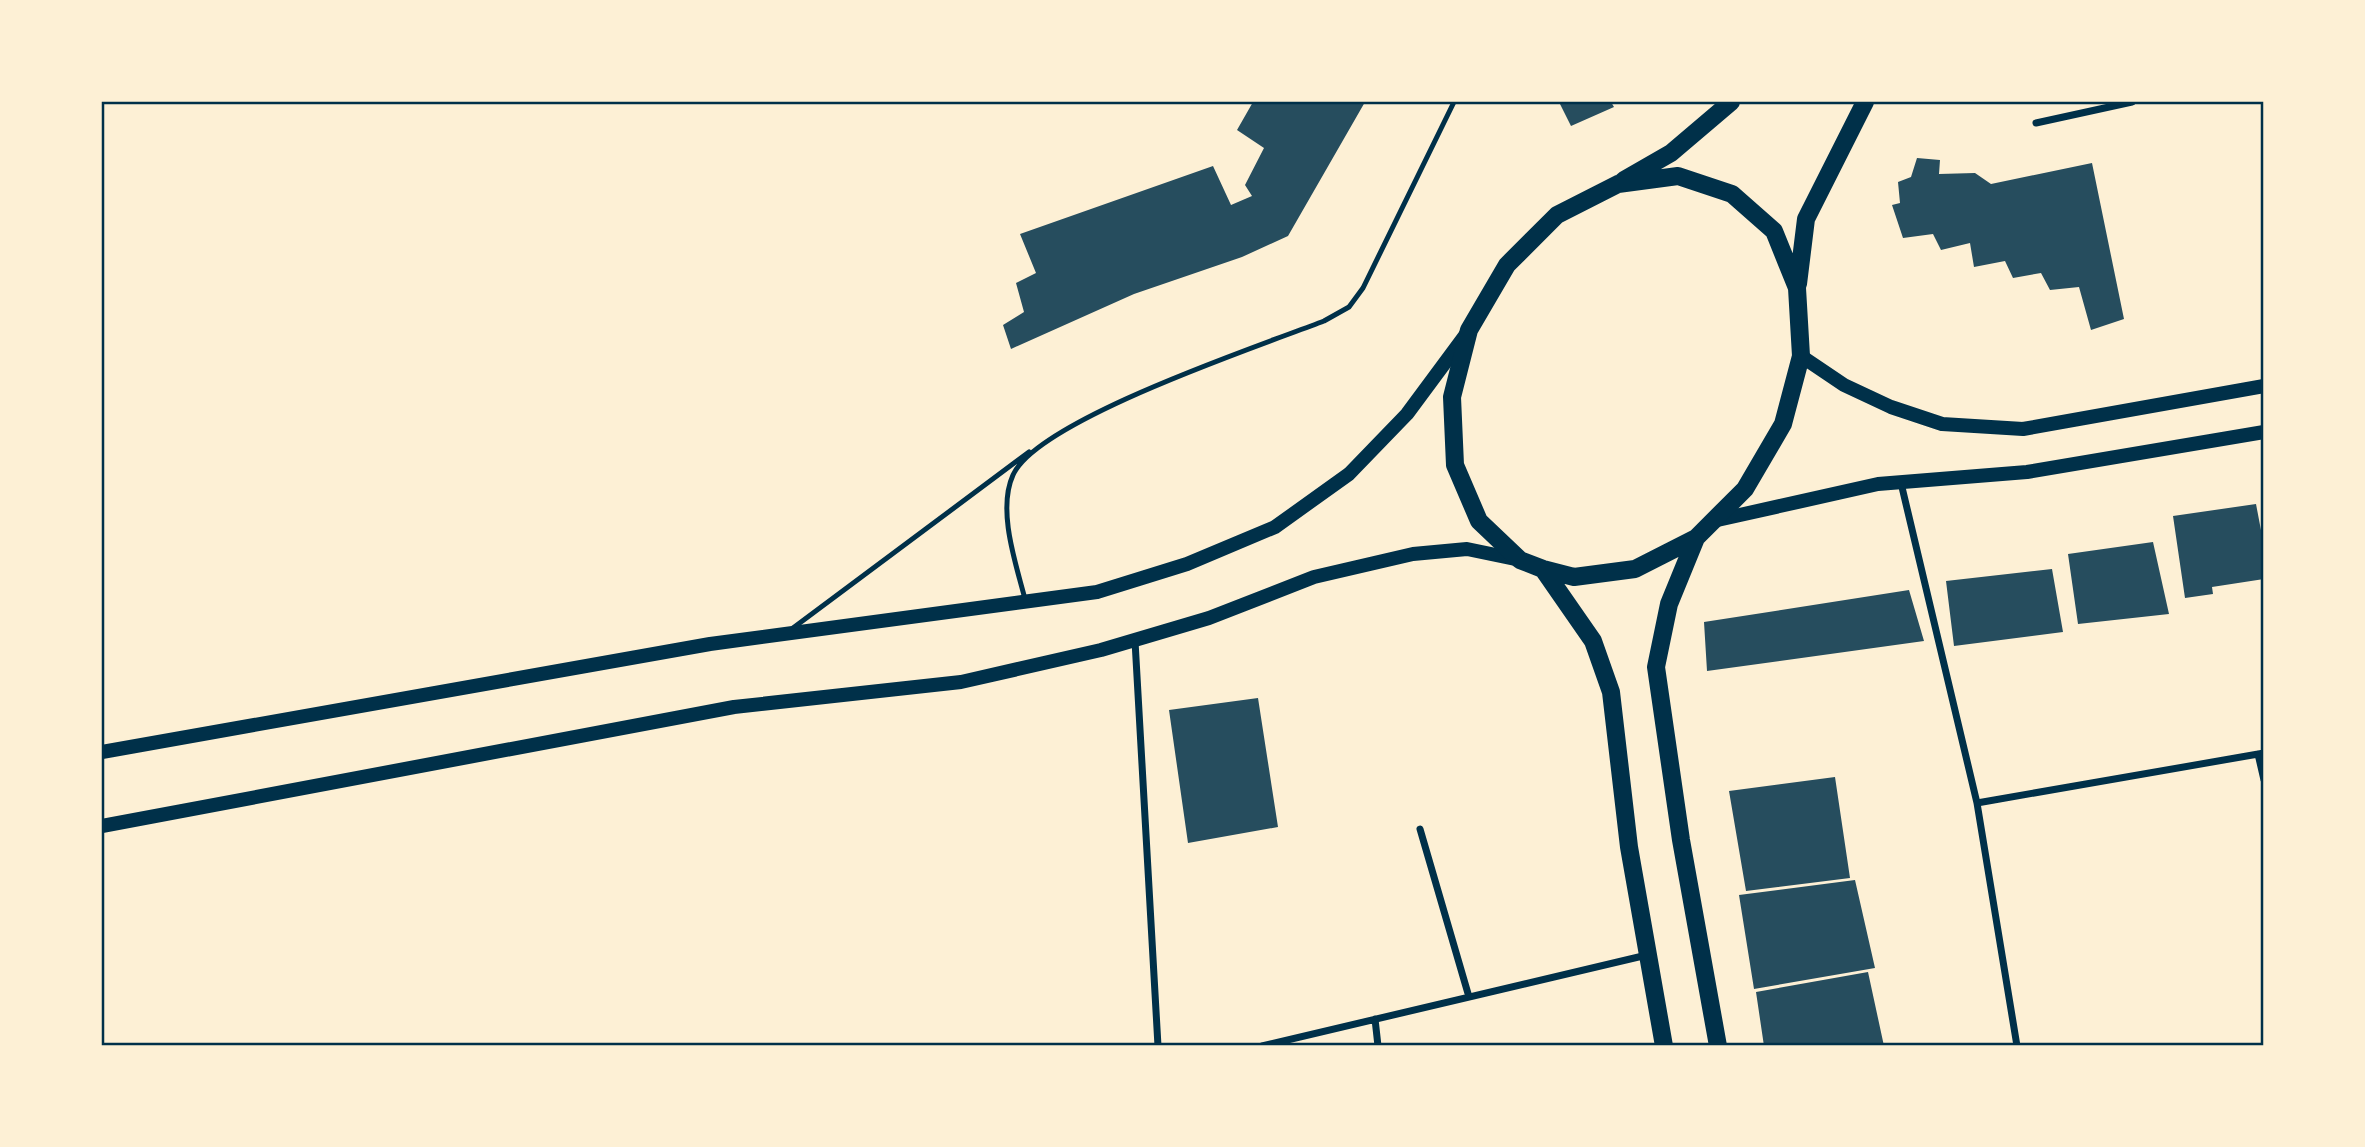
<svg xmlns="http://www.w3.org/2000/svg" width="2365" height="1147" font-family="Inter,sans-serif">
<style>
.building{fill:#264d5e}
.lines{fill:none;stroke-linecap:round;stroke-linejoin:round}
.service{stroke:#003049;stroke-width:5}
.minor{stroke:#003049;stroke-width:7}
.secondary{stroke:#003049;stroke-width:14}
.primary{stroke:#003049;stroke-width:18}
.neatline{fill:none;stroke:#003049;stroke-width:2.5}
</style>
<rect width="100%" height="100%" fill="#fdf0d5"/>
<path class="building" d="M 1253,102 L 1365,102 L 1288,236 L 1242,257 L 1134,294 L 1011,349 L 1003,325 L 1024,312 L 1016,283 L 1036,273 L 1020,234 L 1213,166 L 1231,205 L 1252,196 L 1245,185 L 1264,148 L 1237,130 Z
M 1559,102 L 1611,102 L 1614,107 L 1571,126 Z
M 1917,158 L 1940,160 L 1939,174 L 1975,173 L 1991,184 L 2092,163 L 2124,319 L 2091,330 L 2079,287 L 2050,290 L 2041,273 L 2013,278 L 2005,261 L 1974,267 L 1970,243 L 1941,250 L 1933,234 L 1903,238 L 1892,205 L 1900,203 L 1898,182 L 1911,177 Z
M 2256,504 L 2264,546 L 2264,579 L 2212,587 L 2213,594 L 2185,598 L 2173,516 Z
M 2153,542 L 2169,614 L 2078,624 L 2068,554 Z
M 2052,569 L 2063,632 L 1954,646 L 1946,581 Z
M 1909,590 L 1924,641 L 1707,671 L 1704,622 Z
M 1258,698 L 1278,827 L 1188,843 L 1169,710 Z
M 1835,777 L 1850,878 L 1746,891 L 1729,791 Z
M 1855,880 L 1875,968 L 1754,989 L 1739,895 Z
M 1868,972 L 1884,1046 L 1764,1046 L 1756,992 Z"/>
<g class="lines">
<path class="service" d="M 1025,599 C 1016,564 997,510 1013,475 C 1037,420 1262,345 1324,321 L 1349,307 L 1363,288 L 1454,102
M 793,628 L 1029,452"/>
<path class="minor" d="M 2036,123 L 2132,102
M 1901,483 L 1977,803 L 2017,1046
M 1135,641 L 1158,1046
M 2258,754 L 2264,780
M 1977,803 L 2264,753
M 1420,829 L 1469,997
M 1375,1019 L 1378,1046
M 1262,1046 L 1647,955"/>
<path class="secondary" d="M 1801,356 L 1844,385 L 1891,407 L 1942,424 L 2023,429 L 2264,386
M 1713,521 L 1878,484 L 2027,472 L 2264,432
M 102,752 L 710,644 L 1097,592 L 1187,564 L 1275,527 L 1349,474 L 1407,414 L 1467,333
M 102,826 L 734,707 L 961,682 L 1101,650 L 1209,618 L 1314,577 L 1413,554 L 1467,549 L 1520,560"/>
<path class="primary" d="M 1678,176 L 1732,194 L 1774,231 L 1797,288 L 1801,356 L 1783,424 L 1745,489 L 1696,538 L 1635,569 L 1574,577 L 1543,569 L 1520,560 L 1479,521 L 1455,465 L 1452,397 L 1469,330 L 1507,265 L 1557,215 L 1618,184 Z
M 1624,180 L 1671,153 L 1731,102
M 1798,284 L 1806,219 L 1865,102
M 1696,538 L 1669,604 L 1656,667 L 1681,840 L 1718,1046
M 1543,569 L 1593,641 L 1611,692 L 1629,847 L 1664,1046"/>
</g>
<rect width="2365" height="1147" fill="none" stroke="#fdf0d5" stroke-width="206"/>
<rect x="103" y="103" width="2159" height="941" class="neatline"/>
</svg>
